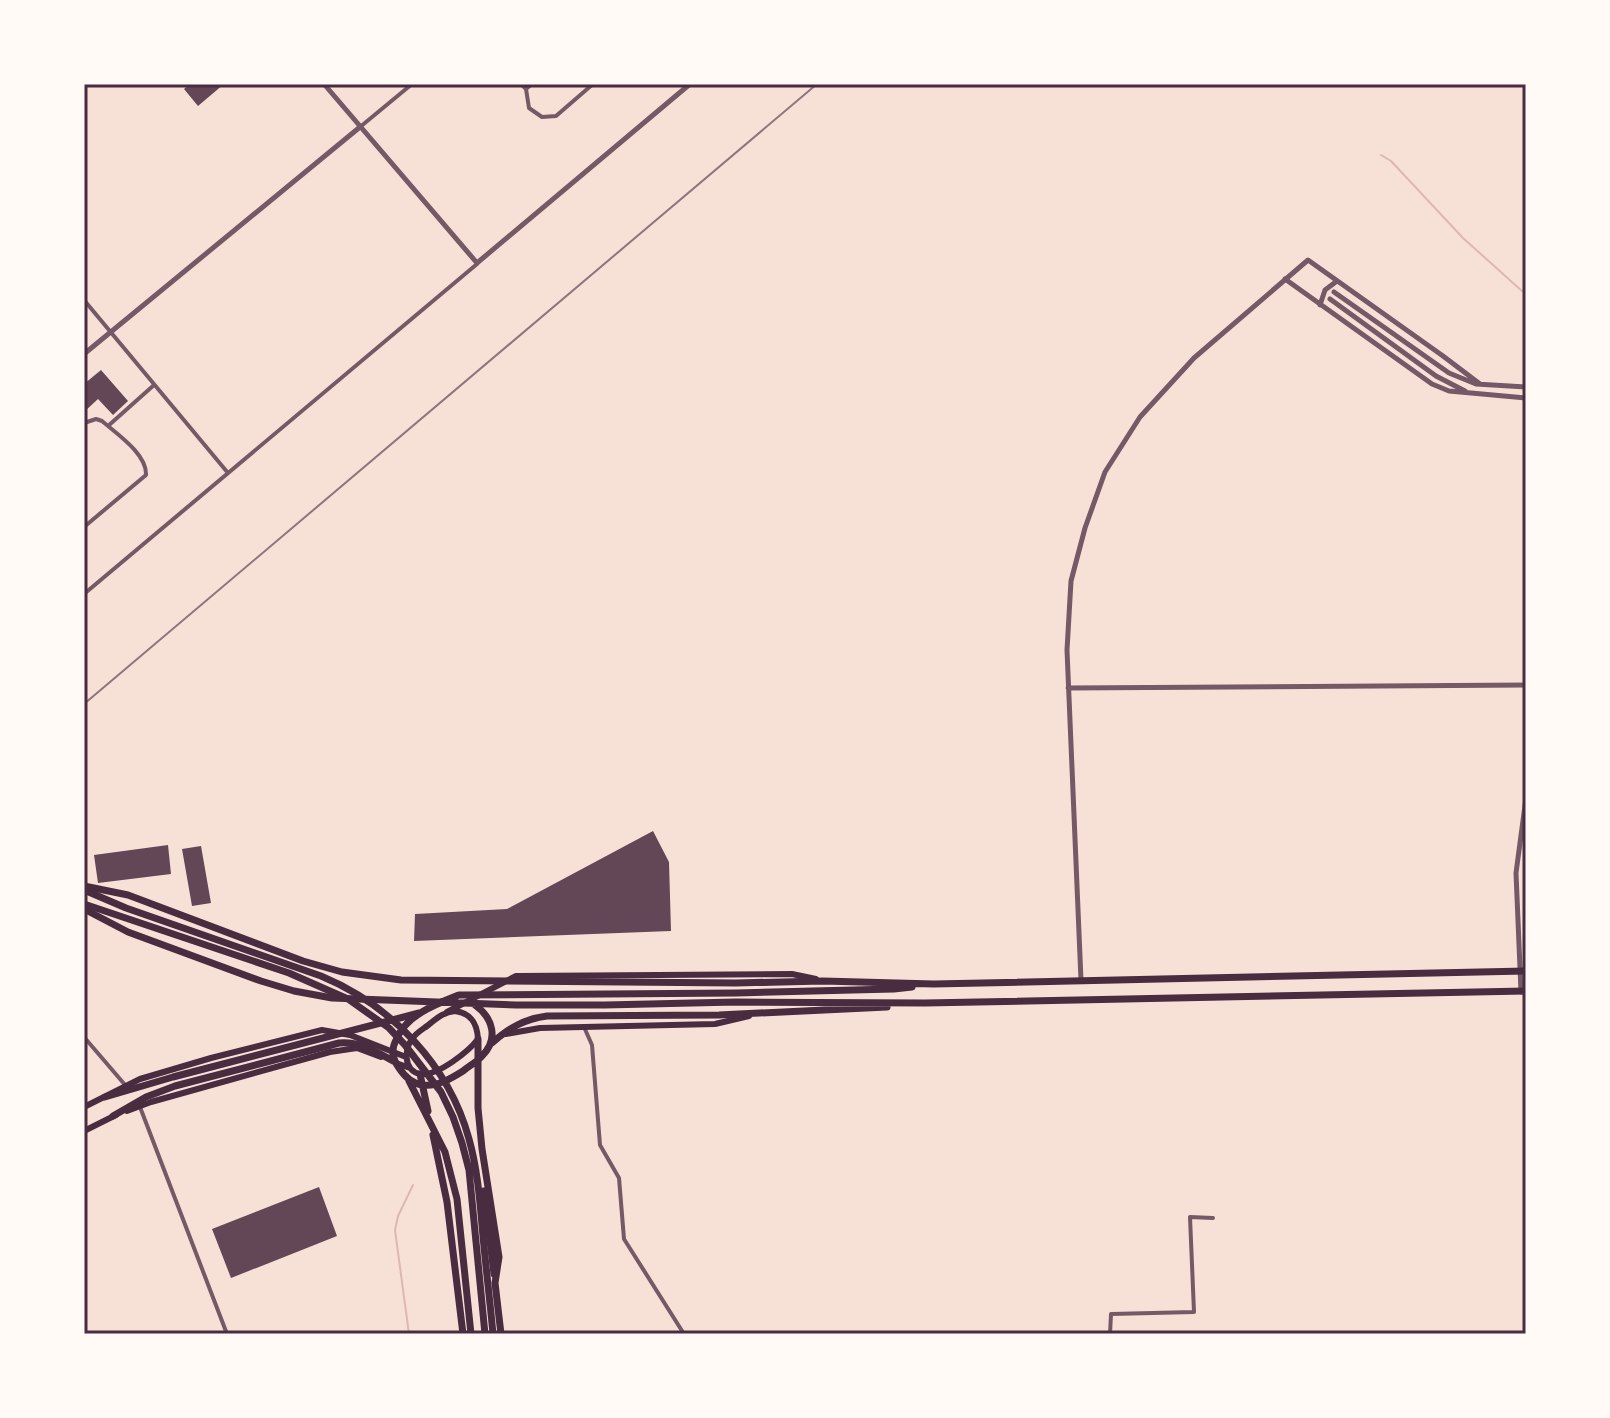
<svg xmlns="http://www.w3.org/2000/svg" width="1610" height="1418" font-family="Jost,sans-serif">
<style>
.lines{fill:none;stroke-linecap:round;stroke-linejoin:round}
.stream{stroke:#dcb8b0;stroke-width:2}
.building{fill:#644757}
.minor{stroke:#755966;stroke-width:4}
.tertiary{stroke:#755966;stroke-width:5}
.secondary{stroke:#4a2c40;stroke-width:6}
.primary{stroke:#4a2c40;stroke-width:7}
.trunk{stroke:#4a2c40;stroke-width:7}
.rail{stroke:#8f747c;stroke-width:2}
.neatline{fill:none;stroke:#4a2c40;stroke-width:3}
</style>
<rect width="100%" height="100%" fill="#f7e1d7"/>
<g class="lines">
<path class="stream" d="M 1381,155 L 1391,161 L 1463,238 L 1522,291 L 1526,292
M 409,1334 L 395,1230 L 398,1216 L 413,1185"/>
</g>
<path class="building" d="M 190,84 L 224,84 L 198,106 L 184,89 Z
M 101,370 L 128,401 L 113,415 L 98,399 L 84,412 L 84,384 Z
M 653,831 L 669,862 L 671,931 L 414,941 L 415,914 L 507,909 Z
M 168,845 L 171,874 L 98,883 L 94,855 Z
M 201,846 L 211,903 L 192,906 L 182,849 Z
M 319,1187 L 337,1236 L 231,1278 L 212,1229 Z"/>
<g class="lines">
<path class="minor" d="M 521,84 L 526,89 L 532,84
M 526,89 L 529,108 L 542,117 L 556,116 L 593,84
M 360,127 L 412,84
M 84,300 L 228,473
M 84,423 L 96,419 L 102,421 C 117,434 147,454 146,475 L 84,527
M 108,426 L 154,385
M 84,594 L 477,264
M 584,1027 L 592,1045 L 600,1145 L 619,1178 L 624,1239 L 684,1334
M 84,1037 L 126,1086
M 140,1107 L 227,1334
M 1110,1334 L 1111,1314 L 1194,1312 L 1190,1217 L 1213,1218"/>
<path class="tertiary" d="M 324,84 L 477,263 L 690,84
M 1285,279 L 1432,384 L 1449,391 L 1526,398
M 1334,292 L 1449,373 L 1476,384 L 1526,387
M 1330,299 L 1436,376 L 1465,391
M 1320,305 L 1325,290 L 1337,281
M 84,354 L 360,127
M 1068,688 L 1526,685
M 1081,980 L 1067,650 L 1071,581 L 1085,528 L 1105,472 L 1140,417 L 1194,358 L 1308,260 L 1443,356 L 1480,384
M 1521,992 L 1516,873 L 1526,798"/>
<path class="secondary" d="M 455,1011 C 471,1013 477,1023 478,1039 C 469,1051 437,1077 420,1074 C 403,1071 404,1048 413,1038 C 416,1033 423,1029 427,1026 C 436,1019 443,1012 455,1011 Z
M 447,1012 L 516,976 L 792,974 L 816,979
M 506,1034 L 540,1028 L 715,1024 L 749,1016
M 396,1063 L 410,1068
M 84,1107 L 140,1079 L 211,1058 L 322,1030 L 350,1035 L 406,1057
M 127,1111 L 151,1102 L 330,1052 L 357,1048 L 381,1057
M 84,1131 L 116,1115"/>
<path class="primary" d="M 84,886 L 128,895 L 303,961 L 342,972 L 401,980 L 736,983 L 823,981 L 934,984 L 1526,971
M 84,909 L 128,932 L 261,981 L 294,991 L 332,998 L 516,1005 L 605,1005 L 736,1002 L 925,1003 L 1526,991
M 475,1005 C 493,1018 499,1039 482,1056 C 477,1062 469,1066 463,1071 C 452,1078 437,1087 423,1085 C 412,1084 405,1077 399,1068 C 392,1058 391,1050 396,1040 C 406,1015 436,1004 459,995 L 736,993 L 894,989 L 912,987
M 478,1039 L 478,1108 L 482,1149 L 499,1257 L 495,1283 L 501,1334
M 492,1043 C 509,1028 524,1019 547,1016 L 719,1015 L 887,1007
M 420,1074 L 428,1111
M 409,1081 L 445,1152 L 457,1199 L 471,1334
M 105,1097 L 173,1077 L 419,1013
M 113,1116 L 146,1097 L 175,1086 L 339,1043 C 361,1041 376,1052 395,1062
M 433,1135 L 447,1202 L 463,1334
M 484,1191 L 494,1274"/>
<path class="trunk" d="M 84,890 L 126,908 L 321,976 C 391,1005 449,1065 469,1139 C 478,1171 480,1203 483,1236 C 486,1269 490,1301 493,1334
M 84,904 L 289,973 L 348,999 L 389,1028 L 405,1045 L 441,1092 L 453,1117 L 462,1143 L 469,1170 L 485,1334"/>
<path class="rail" d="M 84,704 L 817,84"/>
</g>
<rect width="1610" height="1418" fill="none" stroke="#fffaf5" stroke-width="172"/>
<rect x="86" y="86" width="1438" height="1246" class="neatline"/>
</svg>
